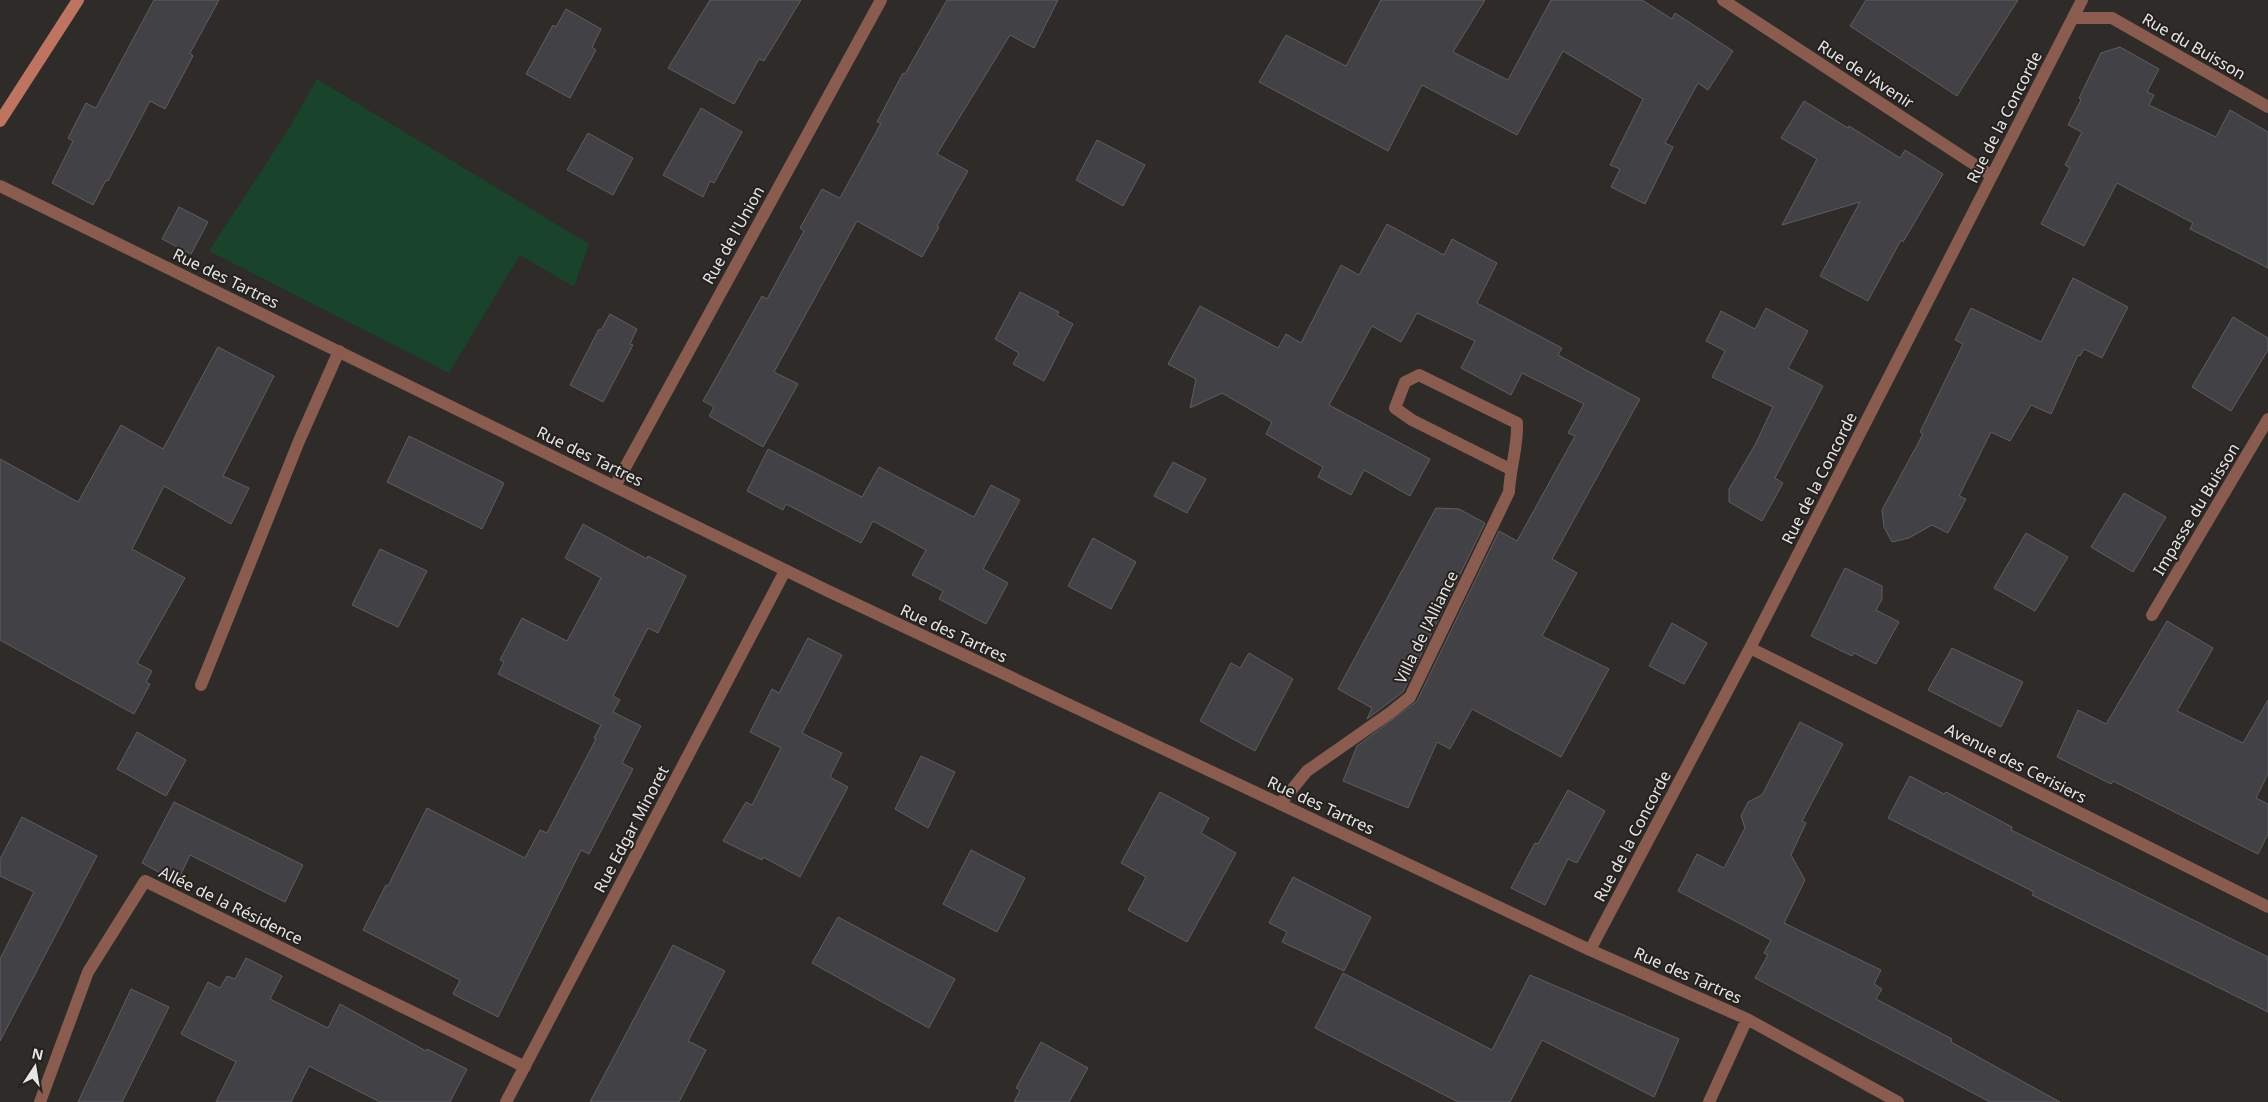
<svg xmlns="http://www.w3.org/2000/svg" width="2268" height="1102" font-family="'Noto Sans',sans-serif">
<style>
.green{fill:#19432a}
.building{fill:#424246;stroke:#5e5e62}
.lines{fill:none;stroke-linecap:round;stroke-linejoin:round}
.lane{stroke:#8a5b4f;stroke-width:12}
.street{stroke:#8a5b4f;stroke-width:12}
.secondary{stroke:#bf7461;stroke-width:12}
.labels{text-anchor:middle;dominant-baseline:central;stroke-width:4;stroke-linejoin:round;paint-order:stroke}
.street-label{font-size:16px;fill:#e8e6e5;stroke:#24211f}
</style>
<rect width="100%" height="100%" fill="#2e2b29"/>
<path class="green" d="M 317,79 L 589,244 L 574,287 L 520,255 L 449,373 L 209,251 L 288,130 Z"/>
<path class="building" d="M 154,0 L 219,0 L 190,53 L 193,56 L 165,109 L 150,101 L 108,181 L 106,180 L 93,205 L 52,183 L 73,141 L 68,138 L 86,103 L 96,108 Z
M 710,0 L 801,0 L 764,61 L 759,59 L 734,104 L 668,68 Z
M 947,0 L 1058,0 L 1034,48 L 1010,35 L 937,154 L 968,171 L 937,226 L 939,227 L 922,257 L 857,221 L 774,372 L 798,384 L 763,447 L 709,416 L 714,407 L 703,401 L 762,296 L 767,299 L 804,231 L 800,228 L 822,189 L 840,198 L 881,123 L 877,122 L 903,73 L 905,74 Z
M 1381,0 L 1485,0 L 1453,52 L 1508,80 L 1551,0 L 1642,0 L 1672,19 L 1675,13 L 1733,51 L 1708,90 L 1698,83 L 1665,143 L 1673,147 L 1645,204 L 1611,187 L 1620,169 L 1610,165 L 1643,99 L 1563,51 L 1517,135 L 1422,85 L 1388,151 L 1259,82 L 1286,35 L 1346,66 Z
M 1866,0 L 2018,0 L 1957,96 L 1850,26 Z
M 566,9 L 601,29 L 592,47 L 596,50 L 570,98 L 526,74 L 553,25 L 556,27 Z
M 2120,47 L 2159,69 L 2147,92 L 2154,95 L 2149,105 L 2216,137 L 2230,110 L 2268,132 L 2268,268 L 2190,229 L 2193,223 L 2117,183 L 2084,246 L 2041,224 L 2070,168 L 2065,165 L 2082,132 L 2068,125 L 2081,100 L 2079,98 L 2101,53 Z
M 1804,101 L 1848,128 L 1849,126 L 1900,158 L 1905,150 L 1943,174 L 1903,242 L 1901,240 L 1868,301 L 1820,276 L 1860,202 L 1782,225 L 1817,159 L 1781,138 Z
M 701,108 L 742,132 L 714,183 L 710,181 L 703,197 L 663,175 Z
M 588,133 L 633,158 L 613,195 L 567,170 Z
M 1097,140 L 1145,165 L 1123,206 L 1076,180 Z
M 179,207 L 208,222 L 191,254 L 162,239 Z
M 1387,224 L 1444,255 L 1452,239 L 1497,263 L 1477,303 L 1562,348 L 1558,355 L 1640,399 L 1552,559 L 1577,573 L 1542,636 L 1609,669 L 1561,757 L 1472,709 L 1450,749 L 1437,742 L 1408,808 L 1343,781 L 1357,746 L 1417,701 L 1499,531 L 1517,541 L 1575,436 L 1568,433 L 1584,404 L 1522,373 L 1511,395 L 1461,368 L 1475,341 L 1417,313 L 1401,342 L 1372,326 L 1329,405 L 1430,459 L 1410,496 L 1364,470 L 1351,495 L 1318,477 L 1323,467 L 1266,434 L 1272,422 L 1222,393 L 1190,408 L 1196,379 L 1168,364 L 1200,306 L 1278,348 L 1286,334 L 1301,343 L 1341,265 L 1359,275 Z
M 2073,278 L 2128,307 L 2102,358 L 2084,349 L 2080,356 L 2078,355 L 2051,414 L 2031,405 L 2010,441 L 1991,432 L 1959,496 L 1966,499 L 1948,533 L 1932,525 L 1909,538 L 1892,542 L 1884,527 L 1882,510 L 1923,434 L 1920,432 L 1963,344 L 1955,340 L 1971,308 L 2041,342 Z
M 1020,292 L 1059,312 L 1057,315 L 1073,324 L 1044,381 L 1013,364 L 1019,353 L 995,339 Z
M 1766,308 L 1808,331 L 1788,368 L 1823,386 L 1775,478 L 1783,483 L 1762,521 L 1729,502 L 1729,489 L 1755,445 L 1773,407 L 1712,377 L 1725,351 L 1706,341 L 1721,311 L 1755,329 Z
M 610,314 L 637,329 L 630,344 L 633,345 L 603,402 L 570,385 L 599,329 L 601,330 Z
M 2233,317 L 2268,338 L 2268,350 L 2231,411 L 2192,387 Z
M 218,347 L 274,376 L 223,476 L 249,488 L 231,524 L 164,486 L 132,549 L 185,578 L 137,663 L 152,671 L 146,682 L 150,684 L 134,714 L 0,640 L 0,459 L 78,502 L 121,425 L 163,449 Z
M 409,436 L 504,483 L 482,529 L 387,482 Z
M 768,449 L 862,497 L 879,467 L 974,517 L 991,485 L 1020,500 L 983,569 L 1008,583 L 986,624 L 939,599 L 943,591 L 912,575 L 926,550 L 873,521 L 861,543 L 786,504 L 783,510 L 747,491 Z
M 1173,462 L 1206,479 L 1187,513 L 1154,496 Z
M 2124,493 L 2166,517 L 2133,572 L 2091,547 Z
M 1436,508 L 1459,509 L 1485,523 L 1403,692 L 1367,719 L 1372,708 L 1338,689 Z
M 583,524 L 647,559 L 648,556 L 686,576 L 658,633 L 648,628 L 613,696 L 620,700 L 613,712 L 641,726 L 622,763 L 633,769 L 589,854 L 581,850 L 498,1017 L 453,994 L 460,980 L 363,930 L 386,885 L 388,886 L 427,808 L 525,858 L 540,830 L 547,833 L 596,739 L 594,738 L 601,725 L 498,674 L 504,662 L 500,660 L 522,618 L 567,641 L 601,578 L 565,558 Z
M 2026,533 L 2068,557 L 2035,611 L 1994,588 Z
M 1093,538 L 1136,562 L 1111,609 L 1068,586 Z
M 380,549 L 427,571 L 398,627 L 352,605 Z
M 1845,568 L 1882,586 L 1882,599 L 1876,610 L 1899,622 L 1876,664 L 1854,653 L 1852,656 L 1811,636 Z
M 2167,621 L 2213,648 L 2177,711 L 2243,743 L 2268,700 L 2268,774 L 2256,798 L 2268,804 L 2268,834 L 2258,854 L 2113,781 L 2111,784 L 2057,757 L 2078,710 L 2106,724 Z
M 1672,623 L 1707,643 L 1684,684 L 1649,666 Z
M 808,638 L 842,655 L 802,733 L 842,753 L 830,777 L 848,787 L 800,877 L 763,857 L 762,860 L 723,841 L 746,802 L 752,805 L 781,748 L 750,732 L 772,689 L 779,693 Z
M 1952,648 L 2023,682 L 2001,727 L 1928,690 Z
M 1249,653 L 1293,679 L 1255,751 L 1200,721 L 1231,663 L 1240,668 Z
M 1800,722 L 1843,744 L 1802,821 L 1806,823 L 1791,855 L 1805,880 L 1784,923 L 1881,970 L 1874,984 L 1882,989 L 1876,999 L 1952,1039 L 1951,1042 L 2060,1102 L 1990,1102 L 1755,978 L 1768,955 L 1764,953 L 1771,940 L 1678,891 L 1697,854 L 1724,868 L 1745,828 L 1741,816 L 1748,802 L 1762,795 Z
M 137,732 L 186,760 L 166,796 L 117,769 Z
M 921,756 L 955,772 L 928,828 L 895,809 Z
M 1910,776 L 1944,794 L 1946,792 L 2012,827 L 2011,830 L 2268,957 L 2268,1012 L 2032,895 L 2034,892 L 1888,818 Z
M 1568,790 L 1605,811 L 1577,863 L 1568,859 L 1545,905 L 1511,888 L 1535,843 L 1538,844 Z
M 1160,792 L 1209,818 L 1201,833 L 1236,853 L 1187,942 L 1128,910 L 1146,877 L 1121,863 Z
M 174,802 L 303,865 L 285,902 L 190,855 L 177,882 L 142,863 Z
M 22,817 L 97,856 L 0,1041 L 0,959 L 34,892 L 0,876 L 0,859 Z
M 971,850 L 1025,878 L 997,932 L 943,904 Z
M 1293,877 L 1371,917 L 1344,971 L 1282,942 L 1287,932 L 1269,923 Z
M 838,917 L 955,979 L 929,1028 L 812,963 Z
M 673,945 L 725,971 L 688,1041 L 706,1050 L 679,1102 L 590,1102 Z
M 246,958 L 282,976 L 270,999 L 328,1028 L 340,1004 L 426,1051 L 427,1049 L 467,1069 L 450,1102 L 380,1102 L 309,1066 L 291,1102 L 216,1102 L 236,1062 L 181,1034 L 208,982 L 220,988 L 227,976 L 235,979 Z
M 1343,973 L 1492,1050 L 1530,975 L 1679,1039 L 1654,1097 L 1542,1040 L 1510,1102 L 1458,1102 L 1315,1028 Z
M 131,989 L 169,1007 L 122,1102 L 78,1102 Z
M 1041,1042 L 1088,1068 L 1069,1102 L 1014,1102 L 1020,1090 L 1016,1088 Z"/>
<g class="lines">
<path class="lane" d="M 2152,615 L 2268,419
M 201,685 L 299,441 L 339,351"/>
<path class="street" d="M 1723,0 L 1992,176
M 2073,18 L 2112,18 L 2268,107
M 0,186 L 826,590 L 1590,950 L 1747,1019 L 1898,1102
M 615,486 L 881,0
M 1750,648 L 2268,907
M 1280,804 L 1307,771 L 1390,713 L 1410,697 L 1509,492 C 1510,468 1518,447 1517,423 L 1419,375 L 1405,382 L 1395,408 L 1412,420 L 1510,469
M 1590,950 L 1750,648 L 2082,0
M 40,1102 L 88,972 L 145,881 L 525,1067
M 506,1102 L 785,571
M 1709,1102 L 1747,1019"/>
<path class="secondary" d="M 0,121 L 78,0"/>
</g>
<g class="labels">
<g class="street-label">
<text transform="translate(2194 46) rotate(30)">Rue du Buisson</text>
<text transform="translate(1866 74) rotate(33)">Rue de l'Avenir</text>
<text transform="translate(2004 117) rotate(-63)">Rue de la Concorde</text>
<text transform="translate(733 235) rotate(-61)">Rue de l'Union</text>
<text transform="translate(226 278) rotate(26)">Rue des Tartres</text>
<text transform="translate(590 456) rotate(26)">Rue des Tartres</text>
<text transform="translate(1819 478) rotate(-63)">Rue de la Concorde</text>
<text transform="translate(2196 509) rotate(-59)">Impasse du Buisson</text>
<text transform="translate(1426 627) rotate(-64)">Villa de l'Alliance</text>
<text transform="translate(954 633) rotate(25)">Rue des Tartres</text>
<text transform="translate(2016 763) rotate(27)">Avenue des Cerisiers</text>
<text transform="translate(1321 805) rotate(25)">Rue des Tartres</text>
<text transform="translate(631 829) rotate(-62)">Rue Edgar Minoret</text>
<text transform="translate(1632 836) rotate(-62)">Rue de la Concorde</text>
<text transform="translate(231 905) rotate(26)">Allée de la Résidence</text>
<text transform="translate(1688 975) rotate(24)">Rue des Tartres</text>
</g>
</g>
<g transform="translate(35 1067) rotate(12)" stroke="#24211f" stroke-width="4" paint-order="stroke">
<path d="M0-4L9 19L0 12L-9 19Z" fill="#e8e6e5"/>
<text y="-8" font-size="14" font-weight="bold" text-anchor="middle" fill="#e8e6e5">N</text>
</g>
</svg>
